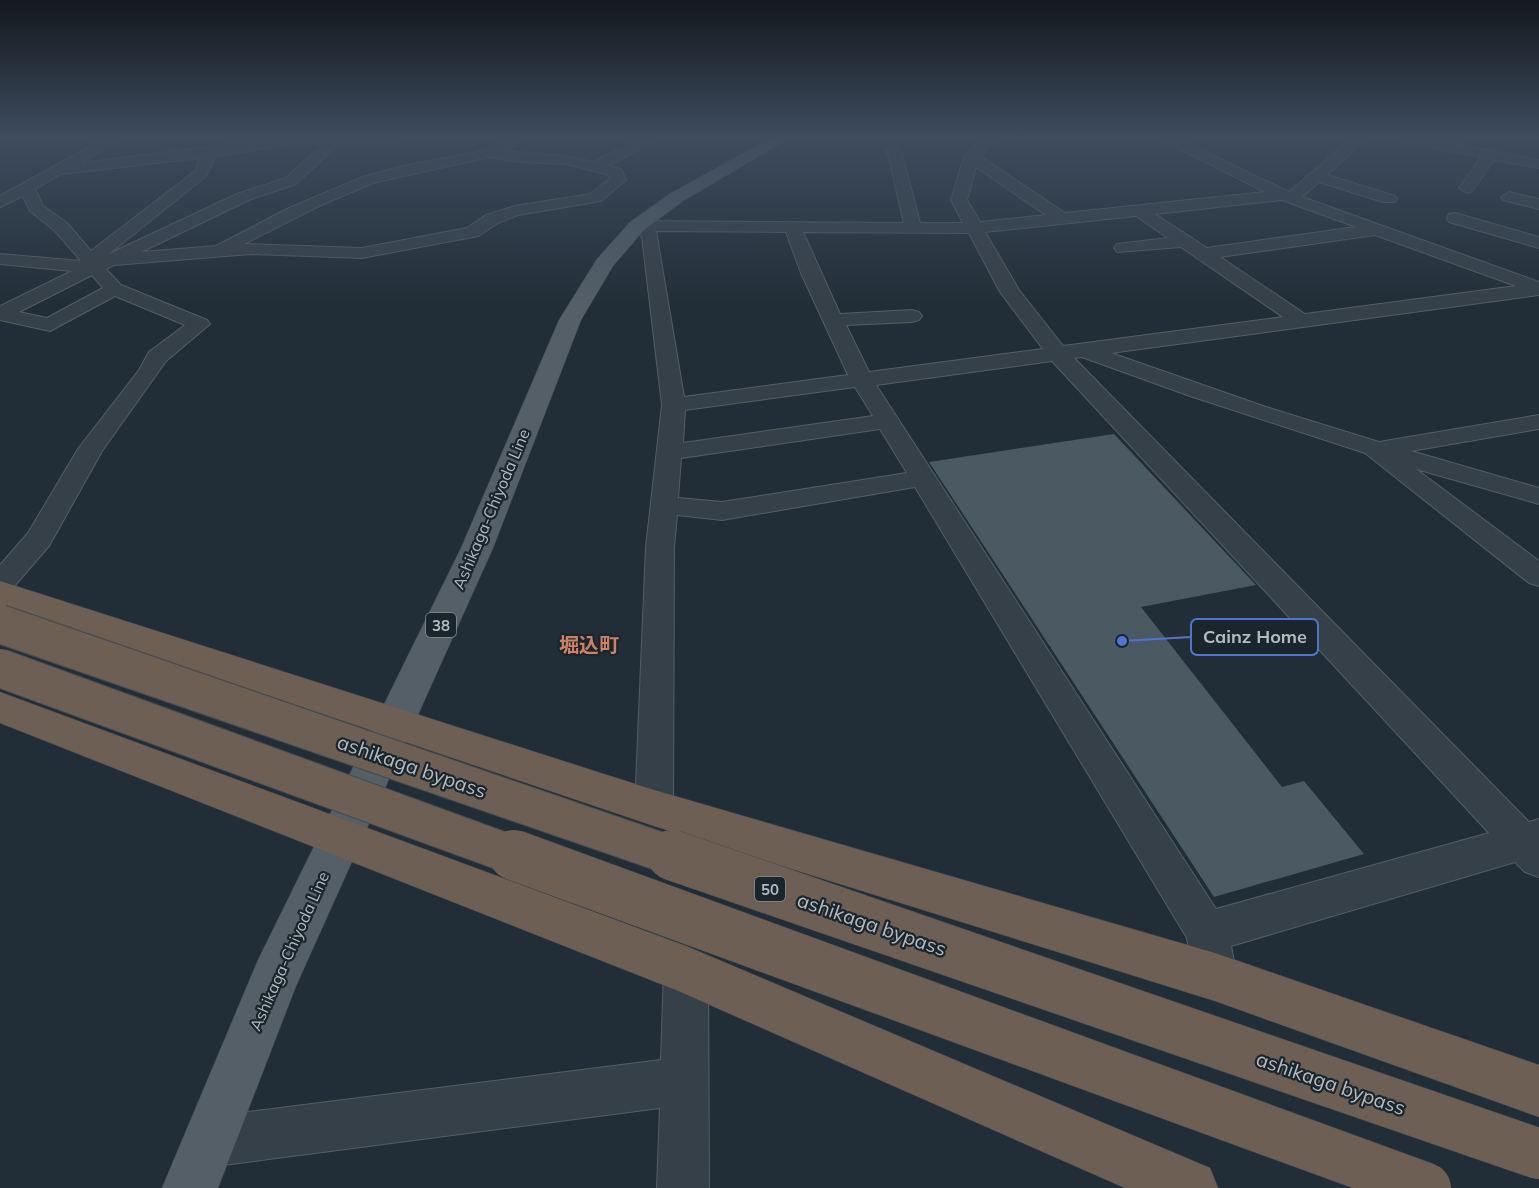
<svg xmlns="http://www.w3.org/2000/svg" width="1539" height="1188" font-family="Mulish,'Noto Sans JP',sans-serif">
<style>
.building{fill:#4b5963}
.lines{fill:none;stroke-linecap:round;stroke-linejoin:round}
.street-casing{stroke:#535e65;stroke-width:2}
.primary-casing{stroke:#3f4951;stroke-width:1}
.highway-casing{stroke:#404b52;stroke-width:1}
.street{fill:#364048;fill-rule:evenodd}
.primary{fill:#545f68;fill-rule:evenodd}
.highway{fill:#6d5f53;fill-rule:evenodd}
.highway-bridge-far1-casing{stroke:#404b52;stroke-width:40;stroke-linecap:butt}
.highway-bridge-casing{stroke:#404b52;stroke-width:51;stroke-linecap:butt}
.highway-bridge-far1{stroke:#6d5f53;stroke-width:38}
.highway-bridge{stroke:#6d5f53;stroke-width:50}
.labels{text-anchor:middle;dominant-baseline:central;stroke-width:4.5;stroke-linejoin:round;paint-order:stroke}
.shield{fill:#1b252c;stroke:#838e96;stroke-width:1.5}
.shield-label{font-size:15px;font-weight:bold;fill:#b0bbc4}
.street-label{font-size:16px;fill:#b0bbc4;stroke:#1b252c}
.quarter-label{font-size:20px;font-weight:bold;fill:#cc8264;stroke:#1b252c}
.near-street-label{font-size:20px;fill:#b0bbc4;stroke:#1b252c}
.leader{fill:none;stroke:#5074d1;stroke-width:2}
.callout-dot{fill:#5074d1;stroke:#1b252c;stroke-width:2}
.callout{fill:#1b252c;stroke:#5074d1;stroke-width:2}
.callout-label{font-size:18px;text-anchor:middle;font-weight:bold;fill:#b0bbc4}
</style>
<rect width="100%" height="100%" fill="#222e37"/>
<path class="building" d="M 1114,434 L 1256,585 L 1141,607 L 1282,787 L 1304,781 L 1364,854 L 1214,897 L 929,462 Z"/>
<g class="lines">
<defs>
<path id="street" d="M 106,138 L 123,138 L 81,163 L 280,138 L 404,138 L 397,142 L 339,143 L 296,184 L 249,200 L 141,252 L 216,246 L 289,208 L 363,177 L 403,166 L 473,153 L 510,141 L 517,145 L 506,151 L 566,156 L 593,162 L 643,138 L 660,138 L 608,166 L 621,169 L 626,180 L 601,201 L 518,215 L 498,223 L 478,236 L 362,258 L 251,254 L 114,265 L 106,269 L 121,285 L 207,320 L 210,324 L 166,361 L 102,451 L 49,546 L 10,591 L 0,594 L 0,565 L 28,533 L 78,449 L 139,370 L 149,352 L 185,325 L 115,296 L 50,331 L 0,320 L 0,306 L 72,271 L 0,264 L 0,254 L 81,261 L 55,231 L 30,211 L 23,196 L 0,207 L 0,196 ZM 292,144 L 323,144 L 286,178 L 237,194 L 109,254 L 206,176 L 216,156 ZM 489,157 L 519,162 L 566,164 L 609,175 L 610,179 L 590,194 L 515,206 L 486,215 L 467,228 L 362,248 L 244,244 L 319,206 L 373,183 ZM 200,158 L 195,171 L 91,251 L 67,223 L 43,206 L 35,189 L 61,174 ZM 92,275 L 103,288 L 47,318 L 19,312 Z
M 983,138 L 998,138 L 980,156 L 1065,213 L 1265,192 L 1158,138 L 1176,138 L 1289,192 L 1352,138 L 1367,138 L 1327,175 L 1395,196 L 1397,199 L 1395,202 L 1383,202 L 1319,182 L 1302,197 L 1539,282 L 1539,295 L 1111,353 L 1263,406 L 1379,442 L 1539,415 L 1539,429 L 1411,451 L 1539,488 L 1539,504 L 1416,469 L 1539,561 L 1539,586 L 1529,583 L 1365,453 L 1190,396 L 1082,357 L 1074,358 L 1529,822 L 1539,819 L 1539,877 L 1525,872 L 1515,862 L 1231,946 L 1237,977 L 1230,992 L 1215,999 L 1200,992 L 1193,977 L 1187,938 L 915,487 L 722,520 L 677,515 L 674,547 L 673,808 L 667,820 L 654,825 L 641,820 L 635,808 L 646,547 L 662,405 L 642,237 L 629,226 L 637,221 L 904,223 L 887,150 L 894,146 L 901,150 L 920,223 L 963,223 L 951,200 L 964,157 ZM 976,167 L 1046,215 L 980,222 L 967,200 ZM 1282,200 L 1356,227 L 1207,248 L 1155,214 ZM 1136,216 L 1168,238 L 1117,244 L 1114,248 L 1117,252 L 1181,247 L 1283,317 L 1063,346 L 1019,290 L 985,232 ZM 656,231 L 786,232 L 801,273 L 848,375 L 684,397 ZM 803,232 L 969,233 L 1000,292 L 1043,349 L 869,372 L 846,325 L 912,322 L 919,320 L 922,316 L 919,312 L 912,310 L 840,314 ZM 1375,235 L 1516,286 L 1305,314 L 1220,257 ZM 1052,361 L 1489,833 L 1216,909 L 876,385 ZM 855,387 L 873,416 L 683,443 L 685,410 ZM 880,429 L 907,473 L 722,502 L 678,498 L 681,458 Z
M 1395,138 L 1423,138 L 1539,160 L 1539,168 L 1494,160 L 1472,191 L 1467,193 L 1459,188 L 1481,157 L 1402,142 Z
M 1509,192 L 1539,199 L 1539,209 L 1503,200 L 1501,197 Z
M 1455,213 L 1539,237 L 1539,248 L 1449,222 L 1447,218 L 1449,214 Z
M 686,948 L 701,955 L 708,970 L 709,1188 L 657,1188 L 660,1108 L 208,1167 L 190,1160 L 183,1142 L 190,1124 L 208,1117 L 661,1060 L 664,970 L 671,955 Z"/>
<path id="primary" d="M 771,138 L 790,138 L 683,201 L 644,230 L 613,266 L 581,320 L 493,548 L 296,986 L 218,1188 L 162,1188 L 258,960 L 461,548 L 559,320 L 597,259 L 630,222 L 671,193 Z"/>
<path id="highway" d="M 0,581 L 654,790 L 1215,953 L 1539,1065 L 1539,1117 L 1215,1001 L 654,826 L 0,605 Z
M 0,692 L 686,946 L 1210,1168 L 1218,1188 L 1125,1188 L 676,990 L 0,723 Z"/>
</defs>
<use href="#street" class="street-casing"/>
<use href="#primary" class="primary-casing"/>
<use href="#highway" class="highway-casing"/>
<use href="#street" class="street"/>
<use href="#primary" class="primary"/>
<use href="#highway" class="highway"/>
<defs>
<path id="highway-bridge-far1" d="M 0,624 L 676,857
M 0,668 L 518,857"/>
<path id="highway-bridge" d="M 514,855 L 1426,1188
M 672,855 L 1539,1154"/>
</defs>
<use href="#highway-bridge-far1" class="highway-bridge-far1-casing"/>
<use href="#highway-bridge" class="highway-bridge-casing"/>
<use href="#highway-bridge-far1" class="highway-bridge-far1"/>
<use href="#highway-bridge" class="highway-bridge"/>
</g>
<linearGradient id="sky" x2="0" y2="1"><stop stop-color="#13191e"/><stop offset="0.45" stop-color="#3e4c5e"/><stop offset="1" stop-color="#3e4c5e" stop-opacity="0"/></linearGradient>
<rect width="1539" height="304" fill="url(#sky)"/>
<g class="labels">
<g class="shield">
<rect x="426" y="613" width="30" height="24" rx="4.5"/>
<rect x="755" y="877" width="30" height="24" rx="4.5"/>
</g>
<g class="shield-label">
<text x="441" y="625">38</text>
<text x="770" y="889">50</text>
</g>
<g class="street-label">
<text transform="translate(491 509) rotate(-67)">Ashikaga-Chiyoda Line</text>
<text transform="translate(289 951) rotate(-66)">Ashikaga-Chiyoda Line</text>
</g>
<g class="quarter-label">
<text x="589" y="644">堀込町</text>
</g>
<g class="near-street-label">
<text transform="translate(412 766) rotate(19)">ashikaga bypass</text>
<text transform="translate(872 924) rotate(19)">ashikaga bypass</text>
<text transform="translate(1331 1083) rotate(19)">ashikaga bypass</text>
</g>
</g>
<path class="leader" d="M1122 641L1191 637"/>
<circle class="callout-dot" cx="1122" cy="641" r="6"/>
<rect class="callout" x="1191" y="619" width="127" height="36" rx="6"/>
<g class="callout-label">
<text x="1255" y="643">Cainz Home</text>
</g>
</svg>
